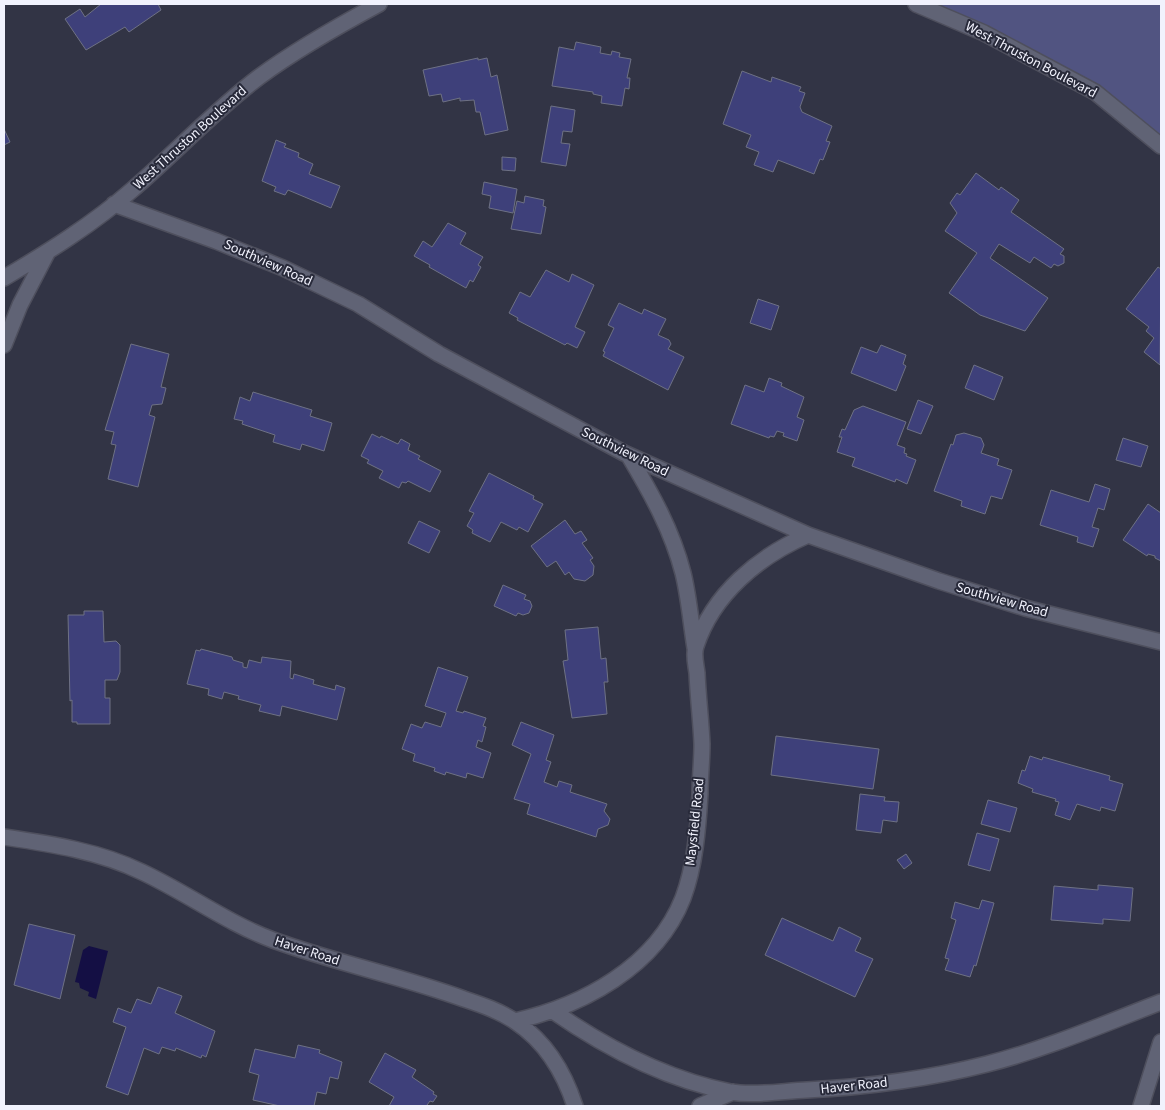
<svg xmlns="http://www.w3.org/2000/svg" width="1165" height="1110" font-family="'Source Sans 3',sans-serif">
<style>
.green{fill:#515481}
.water{fill:#140f44}
.building{fill:#3e407a;stroke:#6e7184}
.lines{fill:none;stroke-linecap:round;stroke-linejoin:round}
.street-casing{stroke:#4e4f5d;stroke-width:18}
.street{stroke:#606375;stroke-width:15}
.labels{text-anchor:middle;dominant-baseline:central;stroke-width:4;stroke-linejoin:round;paint-order:stroke}
.street-label{font-size:14px;fill:#f1f2fd;stroke:#282a3a}
</style>
<rect width="100%" height="100%" fill="#323445"/>
<path class="green" d="M 916,4 L 1161,4 L 1161,146 L 1094,92 Z"/>
<path class="water" d="M 89,946 L 108,951 L 96,999 L 88,996 L 89,992 L 80,988 L 79,983 L 75,982 L 83,950 Z"/>
<path class="building" d="M 101,4 L 158,4 L 161,10 L 129,32 L 125,27 L 86,50 L 65,19 L 80,9 L 85,17 Z
M 576,42 L 601,47 L 600,53 L 611,55 L 612,51 L 620,53 L 619,57 L 631,59 L 627,78 L 630,78 L 629,89 L 625,88 L 622,106 L 601,103 L 602,96 L 593,94 L 593,92 L 552,86 L 559,47 L 574,50 Z
M 478,58 L 478,60 L 487,58 L 491,77 L 497,75 L 508,130 L 485,135 L 480,112 L 476,112 L 474,100 L 460,101 L 460,98 L 443,102 L 441,94 L 429,96 L 423,70 Z
M 742,71 L 771,82 L 772,77 L 801,87 L 799,91 L 805,93 L 800,107 L 802,112 L 832,126 L 826,141 L 830,142 L 823,160 L 820,159 L 814,174 L 778,160 L 773,172 L 754,165 L 759,152 L 746,147 L 751,135 L 723,124 Z
M 551,106 L 575,110 L 572,132 L 563,131 L 561,143 L 570,144 L 566,166 L 541,162 Z
M 4,129 L 10,142 L 4,145 Z
M 276,140 L 286,144 L 284,147 L 299,153 L 298,157 L 313,164 L 309,174 L 340,186 L 331,208 L 288,190 L 285,195 L 274,191 L 276,187 L 262,181 Z
M 502,157 L 516,158 L 515,171 L 502,170 Z
M 976,173 L 999,190 L 1001,187 L 1019,200 L 1011,212 L 1064,249 L 1060,254 L 1064,256 L 1064,263 L 1058,266 L 1054,264 L 1051,268 L 1034,257 L 1030,263 L 999,244 L 990,258 L 1048,298 L 1025,331 L 980,315 L 949,293 L 977,253 L 945,231 L 957,213 L 950,203 L 957,193 L 960,195 Z
M 484,182 L 517,189 L 513,213 L 489,208 L 491,196 L 482,194 Z
M 525,196 L 544,200 L 543,206 L 546,207 L 541,234 L 511,229 L 517,201 L 524,203 Z
M 448,223 L 466,233 L 460,244 L 483,257 L 478,265 L 481,267 L 473,282 L 470,280 L 466,288 L 429,267 L 430,265 L 414,256 L 423,241 L 432,247 Z
M 1158,267 L 1161,269 L 1160,365 L 1144,352 L 1154,338 L 1146,331 L 1149,327 L 1126,309 Z
M 546,270 L 569,282 L 572,274 L 594,285 L 575,327 L 585,332 L 577,348 L 567,343 L 565,345 L 517,320 L 518,318 L 509,313 L 520,292 L 530,297 Z
M 758,299 L 779,306 L 771,330 L 750,323 Z
M 619,303 L 642,314 L 644,309 L 666,319 L 658,335 L 669,340 L 671,344 L 668,349 L 684,357 L 668,390 L 603,356 L 605,352 L 603,351 L 614,328 L 608,325 Z
M 131,344 L 169,354 L 161,387 L 166,388 L 162,404 L 152,405 L 149,415 L 155,417 L 138,487 L 108,479 L 116,445 L 111,444 L 114,432 L 105,430 Z
M 881,345 L 906,355 L 903,364 L 906,366 L 896,391 L 851,373 L 861,347 L 877,353 Z
M 974,365 L 1003,377 L 994,400 L 965,388 Z
M 769,378 L 782,383 L 781,386 L 804,397 L 797,417 L 804,420 L 797,441 L 783,436 L 784,433 L 777,431 L 774,437 L 770,436 L 769,438 L 731,424 L 745,385 L 764,392 Z
M 253,392 L 312,410 L 310,416 L 332,423 L 324,451 L 302,444 L 300,450 L 273,442 L 275,435 L 242,424 L 243,421 L 234,419 L 240,397 L 250,401 Z
M 918,400 L 933,406 L 921,434 L 907,429 Z
M 863,406 L 906,422 L 897,445 L 905,448 L 904,453 L 907,454 L 906,456 L 916,460 L 907,484 L 896,479 L 895,482 L 852,466 L 855,458 L 837,452 L 842,437 L 839,437 L 842,429 L 845,430 L 854,410 Z
M 964,433 L 981,438 L 984,445 L 981,453 L 999,459 L 997,465 L 1012,470 L 1002,499 L 991,496 L 985,514 L 961,506 L 962,501 L 934,491 L 951,444 L 953,445 L 956,435 Z
M 372,434 L 380,438 L 381,436 L 398,444 L 401,439 L 410,444 L 408,450 L 420,456 L 418,459 L 441,471 L 430,492 L 408,481 L 406,483 L 402,482 L 399,488 L 379,478 L 383,471 L 367,463 L 369,460 L 361,456 Z
M 1123,438 L 1148,446 L 1141,467 L 1116,460 Z
M 489,473 L 534,496 L 533,499 L 543,504 L 528,532 L 519,527 L 517,530 L 501,522 L 490,542 L 472,533 L 473,530 L 467,526 L 474,513 L 469,511 Z
M 1095,484 L 1110,489 L 1104,510 L 1098,508 L 1092,527 L 1099,529 L 1093,547 L 1077,542 L 1078,537 L 1040,525 L 1051,490 L 1089,502 Z
M 1148,504 L 1161,513 L 1161,561 L 1155,558 L 1155,556 L 1148,554 L 1147,556 L 1123,540 Z
M 565,520 L 575,534 L 581,531 L 587,540 L 582,543 L 593,558 L 590,560 L 594,566 L 593,575 L 585,581 L 574,579 L 569,572 L 565,575 L 556,561 L 547,567 L 531,546 Z
M 419,521 L 440,531 L 429,553 L 408,543 Z
M 503,585 L 526,595 L 524,599 L 530,601 L 532,606 L 529,613 L 523,615 L 518,613 L 516,616 L 494,606 Z
M 84,611 L 103,611 L 104,642 L 116,641 L 120,645 L 120,672 L 117,680 L 105,680 L 105,698 L 110,698 L 110,724 L 77,724 L 77,722 L 72,722 L 72,700 L 70,701 L 68,615 L 84,615 Z
M 598,627 L 601,659 L 606,658 L 608,682 L 604,682 L 607,714 L 572,718 L 563,661 L 568,660 L 565,630 Z
M 201,649 L 232,657 L 233,660 L 243,663 L 243,667 L 247,668 L 249,660 L 261,663 L 262,657 L 291,661 L 290,678 L 293,679 L 294,674 L 314,680 L 313,684 L 335,690 L 336,685 L 345,688 L 337,720 L 282,706 L 280,716 L 259,711 L 261,705 L 238,699 L 239,696 L 224,692 L 222,699 L 208,695 L 209,689 L 187,684 L 196,650 L 200,651 Z
M 438,667 L 468,677 L 456,711 L 463,713 L 464,711 L 486,718 L 483,726 L 486,727 L 482,742 L 478,740 L 476,747 L 491,753 L 483,778 L 467,773 L 466,778 L 446,772 L 445,775 L 434,771 L 435,768 L 413,761 L 415,754 L 402,749 L 411,724 L 422,728 L 425,722 L 441,727 L 446,713 L 425,706 Z
M 521,722 L 554,735 L 546,760 L 551,762 L 544,782 L 557,787 L 559,781 L 572,785 L 570,792 L 607,804 L 604,811 L 610,819 L 608,825 L 598,829 L 596,837 L 527,814 L 530,804 L 514,799 L 531,754 L 512,745 Z
M 776,736 L 879,749 L 873,789 L 771,775 Z
M 1030,756 L 1042,760 L 1043,757 L 1110,776 L 1109,780 L 1123,784 L 1115,811 L 1101,807 L 1100,811 L 1077,804 L 1070,820 L 1055,815 L 1059,802 L 1055,801 L 1056,799 L 1032,792 L 1033,789 L 1018,783 L 1022,770 L 1025,771 Z
M 860,794 L 885,797 L 884,801 L 899,802 L 897,822 L 883,820 L 881,833 L 856,830 Z
M 988,800 L 1017,808 L 1010,832 L 981,824 Z
M 977,833 L 999,839 L 990,871 L 968,865 Z
M 906,854 L 912,863 L 904,869 L 897,860 Z
M 1098,885 L 1133,888 L 1130,921 L 1103,919 L 1103,924 L 1051,920 L 1054,886 L 1098,890 Z
M 982,900 L 994,903 L 976,966 L 974,965 L 970,977 L 945,970 L 949,959 L 945,958 L 956,920 L 951,918 L 955,902 L 979,909 Z
M 782,918 L 833,941 L 839,927 L 861,938 L 855,951 L 873,959 L 855,997 L 765,955 Z
M 29,924 L 75,935 L 60,999 L 14,985 Z
M 158,987 L 182,996 L 175,1013 L 215,1031 L 206,1057 L 202,1055 L 201,1058 L 176,1048 L 175,1051 L 162,1047 L 159,1054 L 144,1048 L 128,1095 L 106,1087 L 126,1027 L 113,1022 L 118,1008 L 131,1013 L 137,999 L 151,1004 Z
M 298,1045 L 320,1050 L 319,1053 L 342,1062 L 338,1079 L 330,1077 L 326,1094 L 317,1092 L 314,1106 L 280,1106 L 253,1100 L 259,1075 L 249,1072 L 255,1049 L 295,1058 Z
M 385,1053 L 416,1070 L 412,1077 L 434,1092 L 433,1094 L 437,1096 L 433,1102 L 430,1101 L 427,1105 L 429,1106 L 389,1106 L 394,1097 L 369,1082 Z"/>
<g class="lines">
<defs>
<path id="street" d="M 916,4 L 984,33 L 1095,92 L 1161,146
M 114,204 L 216,241 L 283,268 L 358,304 L 439,354 L 624,453 L 808,535 L 939,581 L 1025,608 L 1161,642
M 4,278 C 48,252 93,224 132,190 C 175,153 214,111 259,77 C 297,49 338,26 379,4
M 4,345 L 20,305 L 47,253
M 629,456 C 651,493 672,530 683,573 C 689,597 691,624 695,648
M 4,837 C 51,844 99,851 142,872 C 187,893 227,923 273,940 C 336,963 401,976 464,999 C 482,1005 500,1011 516,1022 C 546,1042 564,1072 575,1106
M 553,1011 C 605,1047 668,1080 731,1092 C 755,1096 783,1091 807,1090 C 867,1087 928,1079 987,1064 C 1046,1049 1104,1024 1161,1002
M 515,1021 C 582,1006 656,967 683,898 C 695,866 698,828 700,794 C 700,777 702,761 702,744 C 701,720 698,697 697,673 C 696,665 693,654 696,646 C 713,594 759,556 808,535
M 700,1106 L 733,1092
M 1141,1106 L 1161,1042"/>
</defs>
<use href="#street" class="street-casing"/>
<use href="#street" class="street"/>
</g>
<g class="labels">
<g class="street-label">
<text transform="translate(1031 60) rotate(28)">West Thruston Boulevard</text>
<text transform="translate(190 138) rotate(-42)">West Thruston Boulevard</text>
<text transform="translate(268 263) rotate(24)">Southview Road</text>
<text transform="translate(625 452) rotate(26)">Southview Road</text>
<text transform="translate(1002 600) rotate(16)">Southview Road</text>
<text transform="translate(695 822) rotate(-84)">Maysfield Road</text>
<text transform="translate(307 951) rotate(18)">Haver Road</text>
<text transform="translate(854 1086) rotate(-6)">Haver Road</text>
</g>
</g>
<rect width="1165" height="1110" fill="none" stroke="#f1f2fd" stroke-width="10"/>
</svg>
